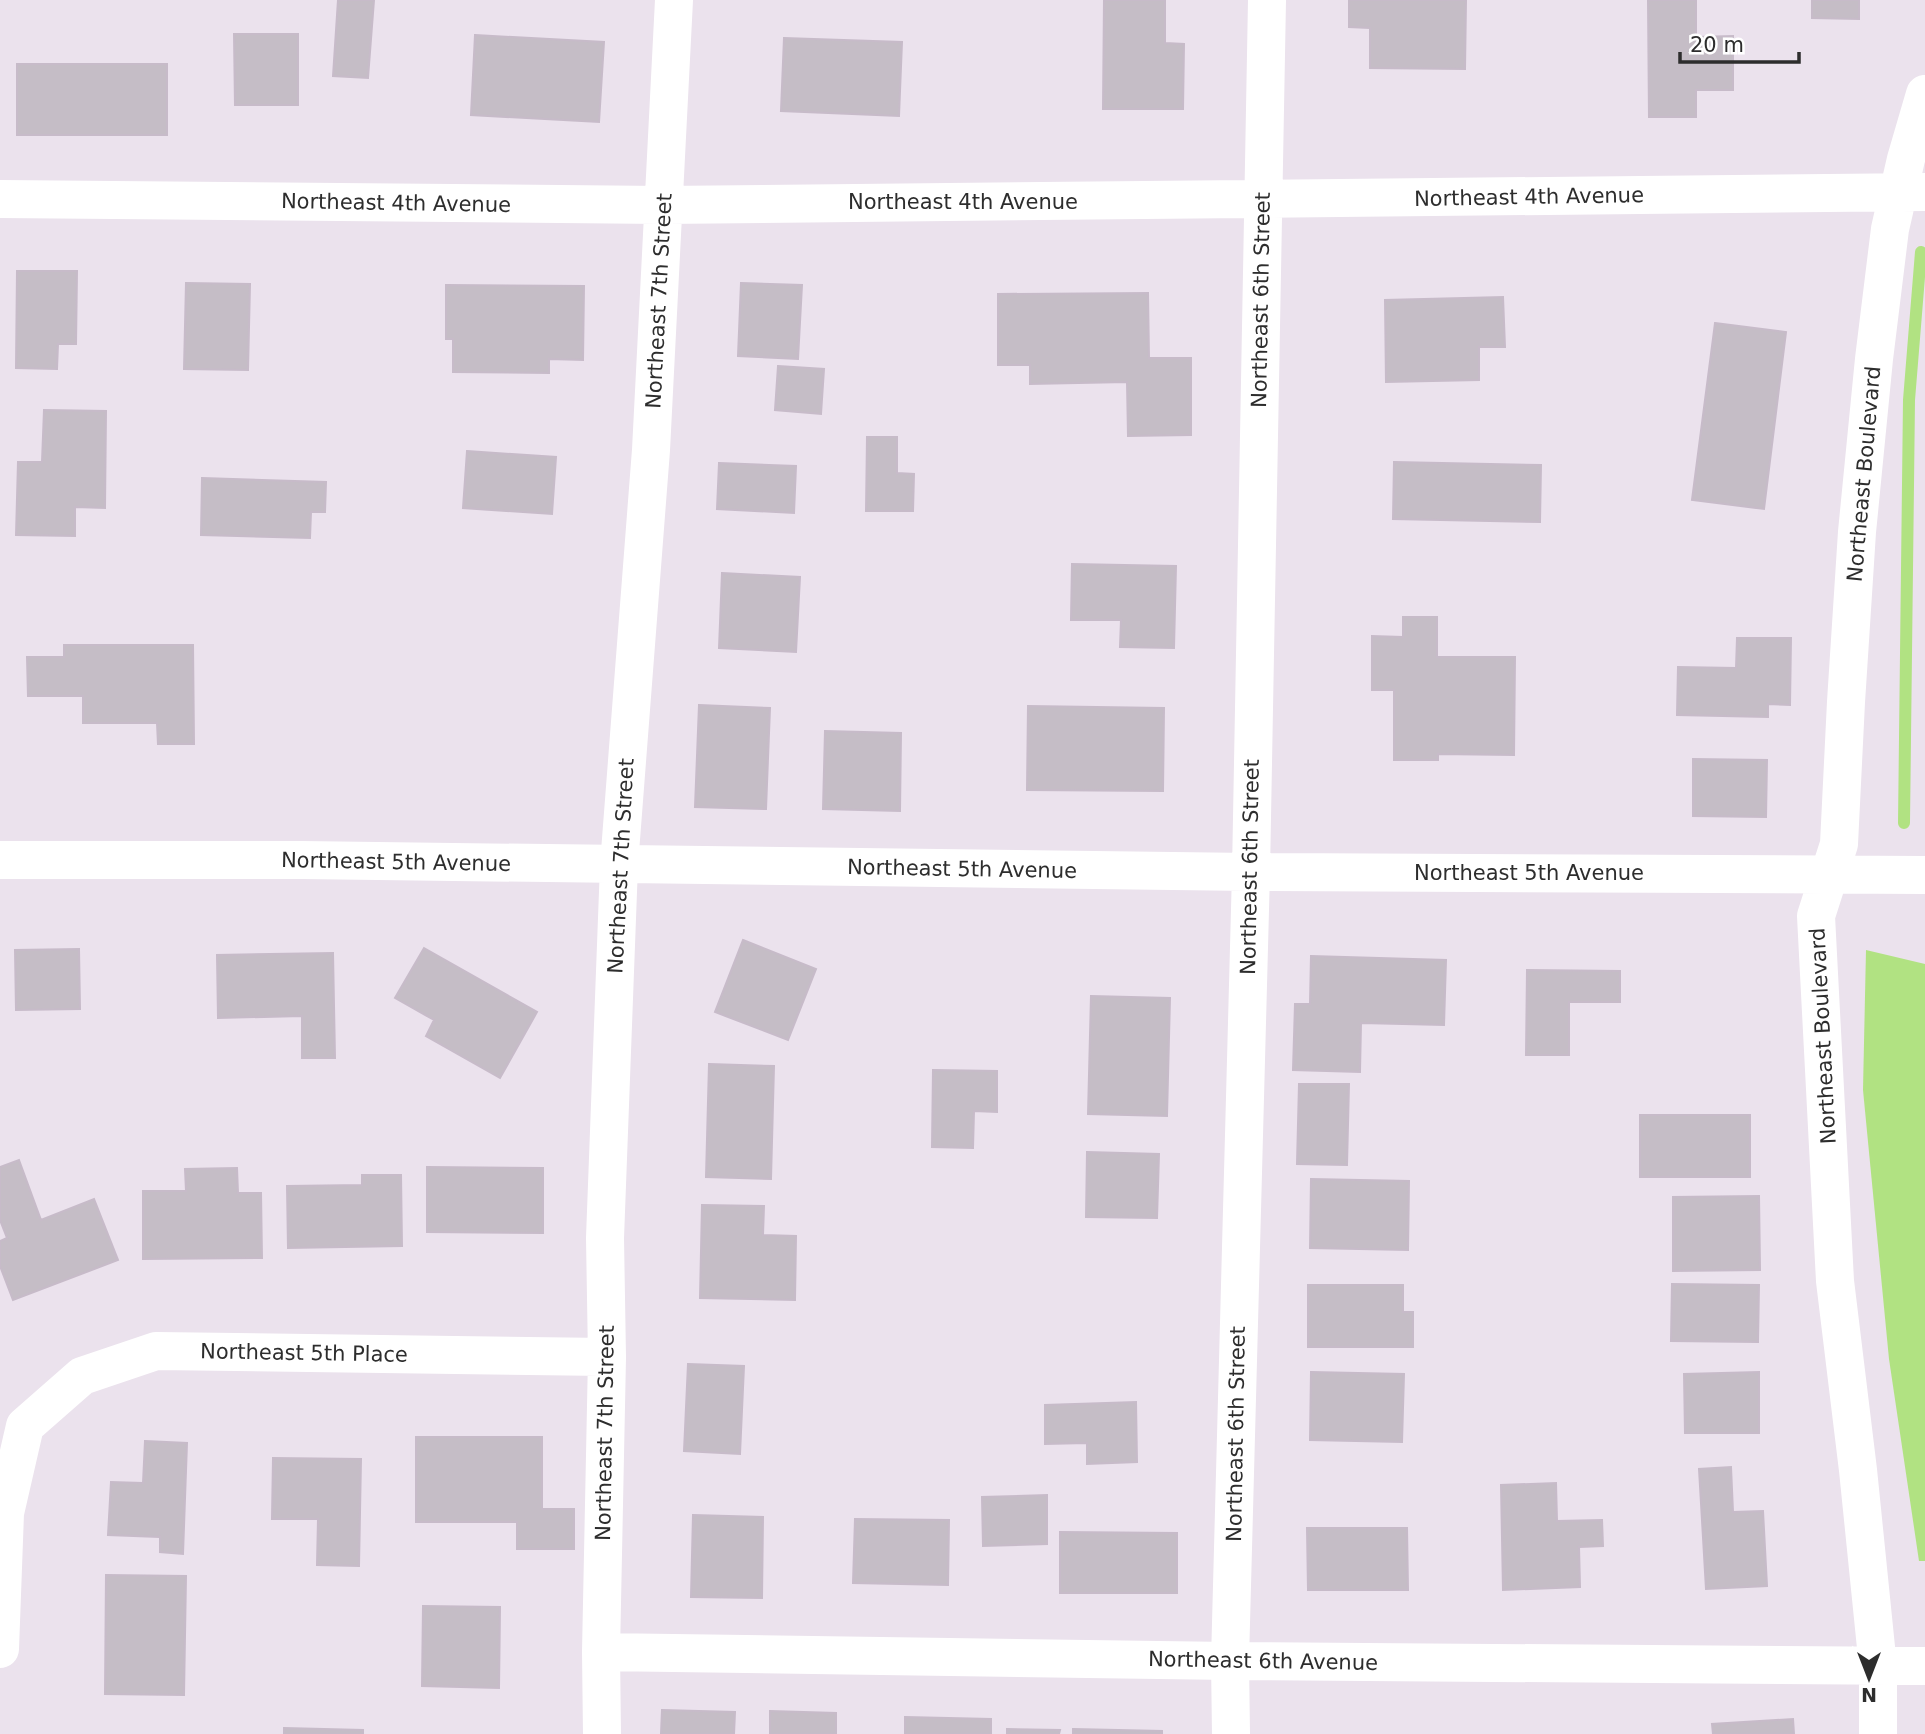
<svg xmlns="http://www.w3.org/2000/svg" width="1925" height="1734" font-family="'DejaVu Sans',sans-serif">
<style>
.water{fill:#b1e282}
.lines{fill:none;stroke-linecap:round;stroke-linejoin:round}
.stream{stroke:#b1e282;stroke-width:12}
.building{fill:#c5bdc6;stroke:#c7bbc9;stroke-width:2}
.minor{stroke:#fff;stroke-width:38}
.labels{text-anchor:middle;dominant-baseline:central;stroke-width:6;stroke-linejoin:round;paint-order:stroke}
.street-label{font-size:21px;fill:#2d2d2d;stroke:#fff}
</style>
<rect width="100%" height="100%" fill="#ebe2ed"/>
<path class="water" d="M 1866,950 L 1925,964 L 1925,1561 L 1919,1561 L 1889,1359 L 1863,1090 Z"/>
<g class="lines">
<path class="stream" d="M 1904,823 L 1909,400 L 1921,252"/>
</g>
<path class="building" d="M 338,0 L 374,0 L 368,78 L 333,76 Z
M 1104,0 L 1165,0 L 1165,43 L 1184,44 L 1183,109 L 1103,109 Z
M 1349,0 L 1466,0 L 1465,69 L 1370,68 L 1370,28 L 1349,27 Z
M 1648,0 L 1696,0 L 1696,37 L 1733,36 L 1733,90 L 1696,90 L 1696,117 L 1649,117 Z
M 1812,0 L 1859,0 L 1859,19 L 1812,18 Z
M 234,34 L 298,34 L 298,105 L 235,105 Z
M 475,35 L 604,42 L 599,122 L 471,115 Z
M 784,38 L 902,42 L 899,116 L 781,111 Z
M 17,64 L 167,64 L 167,135 L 17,135 Z
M 17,271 L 77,271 L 76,344 L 58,344 L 57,369 L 16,368 Z
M 186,283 L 250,284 L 248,370 L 184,369 Z
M 741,283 L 802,285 L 798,359 L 738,356 Z
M 446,285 L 584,286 L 583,360 L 549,359 L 549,373 L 453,372 L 453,339 L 446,339 Z
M 1148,293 L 1149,358 L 1191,358 L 1191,435 L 1128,436 L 1127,382 L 1030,384 L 1030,365 L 998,365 L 998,294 Z
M 1503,297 L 1505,347 L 1479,347 L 1479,380 L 1386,382 L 1385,300 Z
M 1715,323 L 1786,332 L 1764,509 L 1692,500 Z
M 778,366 L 824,369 L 821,414 L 775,410 Z
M 44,410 L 106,411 L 105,508 L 75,507 L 75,536 L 16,535 L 18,462 L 42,462 Z
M 867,437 L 897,437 L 897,473 L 914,474 L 913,511 L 866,511 Z
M 467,451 L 556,457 L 552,514 L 463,508 Z
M 1394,462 L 1541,465 L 1540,522 L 1393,519 Z
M 719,463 L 796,466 L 794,513 L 717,509 Z
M 202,478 L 326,482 L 325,512 L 311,512 L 310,538 L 201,535 Z
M 1072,564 L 1176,566 L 1174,648 L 1120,647 L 1121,620 L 1071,620 Z
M 722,573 L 800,577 L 796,652 L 719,648 Z
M 1403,617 L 1437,617 L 1437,657 L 1515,657 L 1514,755 L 1438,754 L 1438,760 L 1394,760 L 1394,690 L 1372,690 L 1372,636 L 1403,637 Z
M 1737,638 L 1791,638 L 1790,705 L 1768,704 L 1768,717 L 1677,715 L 1678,667 L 1736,668 Z
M 64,645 L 193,645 L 194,744 L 158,744 L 157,723 L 83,723 L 83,696 L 28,696 L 27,657 L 64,657 Z
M 699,705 L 770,708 L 766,809 L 695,807 Z
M 1028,706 L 1164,708 L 1163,791 L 1027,790 Z
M 825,731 L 901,733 L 900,811 L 823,809 Z
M 1693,759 L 1767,760 L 1766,817 L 1693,816 Z
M 743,940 L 816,969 L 788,1040 L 715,1012 Z
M 424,948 L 537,1012 L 500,1078 L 426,1036 L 434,1020 L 395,998 Z
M 79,949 L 80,1009 L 16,1010 L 15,950 Z
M 333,953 L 335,1058 L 302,1058 L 302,1016 L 218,1018 L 217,955 Z
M 1311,956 L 1446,960 L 1444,1025 L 1361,1023 L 1360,1072 L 1293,1070 L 1295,1004 L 1310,1004 Z
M 1527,970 L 1620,971 L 1620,1002 L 1569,1002 L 1569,1055 L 1526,1055 Z
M 1091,996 L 1170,998 L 1167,1116 L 1088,1114 Z
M 709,1064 L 774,1066 L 771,1179 L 706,1177 Z
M 933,1070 L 997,1071 L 997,1112 L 974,1111 L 973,1148 L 932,1147 Z
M 1299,1084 L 1349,1084 L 1347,1165 L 1297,1164 Z
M 1640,1115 L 1750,1115 L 1750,1177 L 1640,1177 Z
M 1087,1152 L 1159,1154 L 1157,1218 L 1086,1217 Z
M 19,1160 L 41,1220 L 94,1199 L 118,1260 L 13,1300 L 0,1266 L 0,1241 L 7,1238 L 0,1220 L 0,1167 Z
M 427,1167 L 543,1168 L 543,1233 L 427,1232 Z
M 237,1168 L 238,1193 L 261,1193 L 262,1258 L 143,1259 L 143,1191 L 186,1191 L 185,1169 Z
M 362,1175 L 401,1175 L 402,1246 L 288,1248 L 287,1186 L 362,1185 Z
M 1311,1179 L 1409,1181 L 1408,1250 L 1310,1248 Z
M 1759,1196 L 1760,1270 L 1673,1271 L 1673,1197 Z
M 702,1205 L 764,1206 L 763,1235 L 796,1236 L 795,1300 L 700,1298 Z
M 1672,1284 L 1759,1285 L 1758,1342 L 1671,1341 Z
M 1308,1285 L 1403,1285 L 1403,1312 L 1413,1312 L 1413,1347 L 1308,1347 Z
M 688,1364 L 744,1366 L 740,1454 L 684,1451 Z
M 1311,1372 L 1404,1374 L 1402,1442 L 1310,1440 Z
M 1759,1372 L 1759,1433 L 1685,1433 L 1684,1374 Z
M 1136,1402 L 1137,1462 L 1087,1464 L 1087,1443 L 1045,1444 L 1045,1405 Z
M 416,1437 L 542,1437 L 542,1509 L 574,1509 L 574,1549 L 517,1549 L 517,1522 L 416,1522 Z
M 145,1441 L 187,1443 L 183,1554 L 160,1552 L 160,1537 L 108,1535 L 111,1482 L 143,1483 Z
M 273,1458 L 361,1459 L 359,1566 L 317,1565 L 318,1519 L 272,1519 Z
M 1731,1467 L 1733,1512 L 1763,1511 L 1767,1586 L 1706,1589 L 1699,1469 Z
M 1556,1483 L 1557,1521 L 1602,1520 L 1603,1546 L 1579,1547 L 1580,1587 L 1503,1590 L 1501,1485 Z
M 1047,1495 L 1047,1544 L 983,1546 L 982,1497 Z
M 693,1515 L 763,1517 L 762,1598 L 691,1597 Z
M 855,1519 L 949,1520 L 948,1585 L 853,1583 Z
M 1307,1528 L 1407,1528 L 1408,1590 L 1308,1590 Z
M 1060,1532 L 1177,1533 L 1177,1593 L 1060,1593 Z
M 106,1575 L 186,1576 L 184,1695 L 105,1694 Z
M 423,1606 L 500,1607 L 499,1688 L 422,1686 Z
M 662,1710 L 735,1712 L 734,1734 L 661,1734 Z
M 770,1711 L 836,1713 L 836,1734 L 770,1734 Z
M 905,1717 L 991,1719 L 991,1734 L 905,1734 Z
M 1793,1719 L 1794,1734 L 1713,1734 L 1712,1724 Z
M 284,1728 L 363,1730 L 363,1734 L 284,1734 Z
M 1007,1729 L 1060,1730 L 1059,1734 L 1007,1734 Z
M 1073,1729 L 1162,1731 L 1162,1734 L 1073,1734 Z"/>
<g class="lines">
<path class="minor" d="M 0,199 L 663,205 L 1925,192
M 0,860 L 302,860 L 1251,872 L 1925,875
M 0,1649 L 5,1513 L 25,1426 L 82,1376 L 156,1351 L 607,1357
M 601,1652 L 1230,1661 L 1925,1666
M 602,1734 L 601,1652 L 607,1357 L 605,1238 L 619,865 L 651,450 L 674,0
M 1231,1734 L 1230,1661 L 1251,872 L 1267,0
M 1878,1734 L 1878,1667 L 1858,1470 L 1835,1281 L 1816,916 L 1839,844 L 1846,702 L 1857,532 L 1874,359 L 1890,229 L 1906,159 L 1925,94"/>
</g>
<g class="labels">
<g class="street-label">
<text transform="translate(1529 197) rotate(-1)">Northeast 4th Avenue</text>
<text x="963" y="202">Northeast 4th Avenue</text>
<text transform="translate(396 203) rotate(1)">Northeast 4th Avenue</text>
<text transform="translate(1261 300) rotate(-89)">Northeast 6th Street</text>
<text transform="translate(659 301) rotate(-87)">Northeast 7th Street</text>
<text transform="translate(1864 474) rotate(-85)">Northeast Boulevard</text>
<text transform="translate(396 862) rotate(1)">Northeast 5th Avenue</text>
<text transform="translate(621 866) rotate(-87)">Northeast 7th Street</text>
<text transform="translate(1250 867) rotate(-89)">Northeast 6th Street</text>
<text transform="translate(962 869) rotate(1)">Northeast 5th Avenue</text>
<text x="1529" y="873">Northeast 5th Avenue</text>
<text transform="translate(1823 1036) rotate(-93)">Northeast Boulevard</text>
<text transform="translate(304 1353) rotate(1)">Northeast 5th Place</text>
<text transform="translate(605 1433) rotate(-89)">Northeast 7th Street</text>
<text transform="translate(1236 1434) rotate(-89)">Northeast 6th Street</text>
<text transform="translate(1263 1661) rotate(1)">Northeast 6th Avenue</text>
</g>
</g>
<g transform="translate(1869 1678) rotate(180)" stroke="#ffffff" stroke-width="5" paint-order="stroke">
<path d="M0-5L12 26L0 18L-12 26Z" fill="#2d2d2d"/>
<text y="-10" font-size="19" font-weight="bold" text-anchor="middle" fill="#2d2d2d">N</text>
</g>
<path d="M1680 52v10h119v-10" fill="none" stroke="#2d2d2d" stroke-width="3.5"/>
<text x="1690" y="52" font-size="21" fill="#2d2d2d" stroke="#ffffff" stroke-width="5" paint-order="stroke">20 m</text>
</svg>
